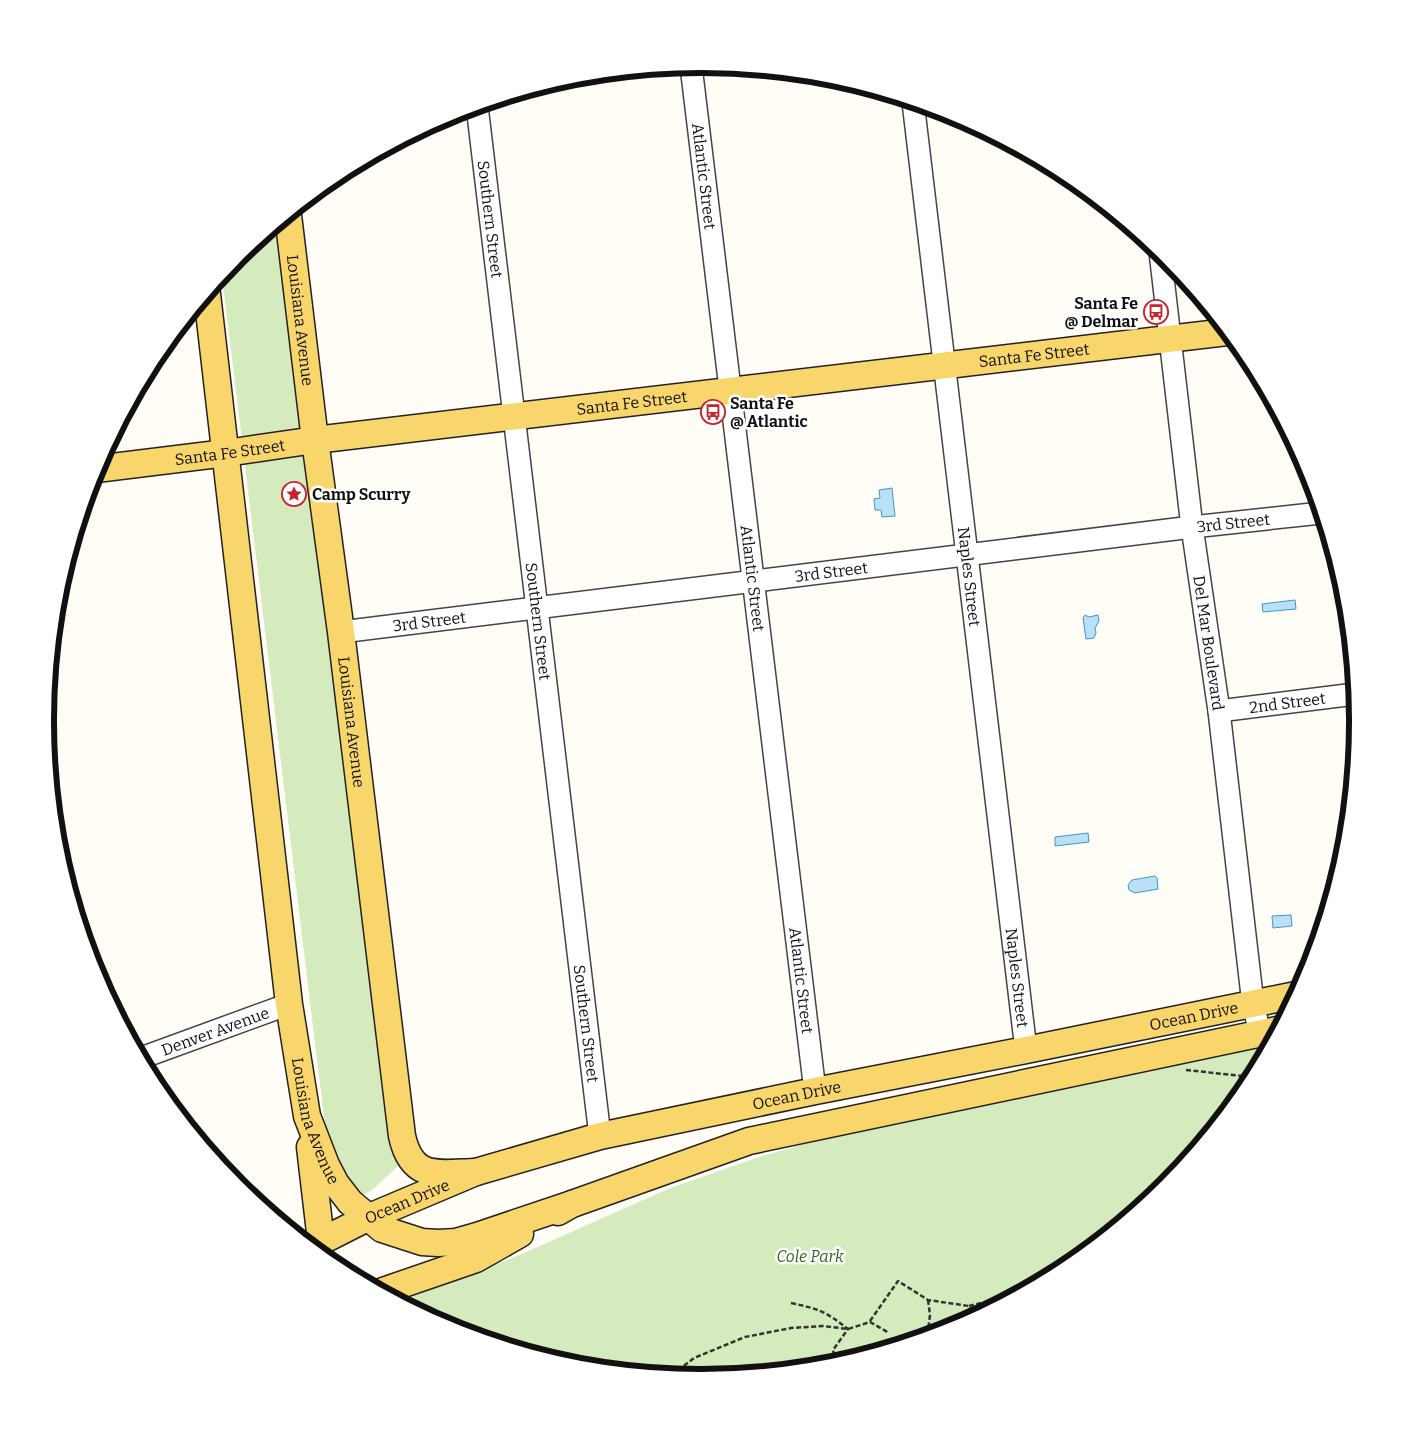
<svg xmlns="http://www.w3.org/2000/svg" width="1403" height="1442" font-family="Bitter,serif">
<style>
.green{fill:#d5ebbd}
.water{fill:#b9e0f7;stroke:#3f96cf}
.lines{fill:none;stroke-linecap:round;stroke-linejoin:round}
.minor-casing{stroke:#444;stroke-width:24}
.major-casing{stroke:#222;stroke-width:29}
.path{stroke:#333;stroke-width:2.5;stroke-dasharray:5 2.5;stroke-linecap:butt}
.minor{stroke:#fff;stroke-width:21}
.major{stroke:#f9d66b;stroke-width:26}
.labels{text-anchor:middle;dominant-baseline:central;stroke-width:5;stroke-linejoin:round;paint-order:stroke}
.street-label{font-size:16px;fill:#111;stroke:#fff}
.poi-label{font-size:16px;font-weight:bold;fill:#111;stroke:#fff;text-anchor:start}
.park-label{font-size:16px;font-style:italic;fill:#2f6b1f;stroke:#fff}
.rim{fill:none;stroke:#111;stroke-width:6}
</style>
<rect width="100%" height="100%" fill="#fffdf5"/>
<path class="green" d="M 283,219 L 398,1166 L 372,1190 L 356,1199 L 336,1163 L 325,1125 L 222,276 L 237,257 Z
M 1269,1045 L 1247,1086 L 1166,1185 L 1066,1267 L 952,1328 L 829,1365 L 701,1377 L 573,1365 L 450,1327 L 401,1301 L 522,1254 L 670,1188 L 759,1157 L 871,1125 L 1185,1063 Z"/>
<path class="water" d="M 892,488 L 895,516 L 882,517 L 881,510 L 875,510 L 874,499 L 880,498 L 879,490 Z
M 1295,600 L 1296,609 L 1263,612 L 1262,604 Z
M 1085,615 L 1089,617 L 1098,615 L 1099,621 L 1095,628 L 1096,633 L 1094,638 L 1086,639 L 1083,618 Z
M 1088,833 L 1089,842 L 1055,846 L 1055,837 Z
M 1155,876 L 1157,878 L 1158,889 L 1135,893 L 1129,890 L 1128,885 L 1132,880 Z
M 1291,915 L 1292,926 L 1273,928 L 1272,916 Z"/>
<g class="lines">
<defs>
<g id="minor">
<path id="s1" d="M 691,66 L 815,1091"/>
<path id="s2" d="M 913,102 L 1026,1050"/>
<path id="s3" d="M 477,106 L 600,1136"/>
<path id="s4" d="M 1160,252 L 1192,527 L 1219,711 L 1253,1004 L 1260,1033"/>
<path id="s5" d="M 341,632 L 1192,527 L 1321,513"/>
<path id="s6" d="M 1219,711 L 1355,694"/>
<path id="s7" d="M 141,1058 L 289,1004"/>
</g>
<g id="major">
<path id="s8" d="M 288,215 L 315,440 L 341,632 L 402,1136 C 412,1181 438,1173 476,1172"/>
<path id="s9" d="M 207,294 L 289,1004 L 307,1116 L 326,1165 L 336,1184 L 350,1202 L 382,1229 L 422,1242 L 438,1243 L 456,1242 L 477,1236 L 572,1204"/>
<path id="s10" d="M 96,469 L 226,453 L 315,440 L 1227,332"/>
<path d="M 310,1147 L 321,1241"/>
<path d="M 558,1212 L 572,1204 L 749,1141 L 1277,1030"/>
<path id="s11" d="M 312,1246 L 367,1218 L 476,1172 L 600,1136 L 815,1091 L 1026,1050 L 1296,995"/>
<path d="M 383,1291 L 476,1259 L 520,1234"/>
</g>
</defs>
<use href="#minor" class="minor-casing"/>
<use href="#major" class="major-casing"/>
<path class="path" d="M 1186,1070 L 1252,1077
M 928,1300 L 930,1315 L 928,1331
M 791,1303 C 819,1309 825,1311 848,1329 L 833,1350 L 836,1363
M 969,1306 L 1013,1295
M 870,1321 L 898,1281 L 928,1300 L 969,1306 L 971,1318
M 672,1375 L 694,1358 L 745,1337 L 791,1328 L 823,1326 L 848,1329 L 870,1322 L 889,1333"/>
<use href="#minor" class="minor"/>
<use href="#major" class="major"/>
</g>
<defs>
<symbol id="bus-ring" viewBox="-11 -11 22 22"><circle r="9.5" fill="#fff" stroke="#c4262e" stroke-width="1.5"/><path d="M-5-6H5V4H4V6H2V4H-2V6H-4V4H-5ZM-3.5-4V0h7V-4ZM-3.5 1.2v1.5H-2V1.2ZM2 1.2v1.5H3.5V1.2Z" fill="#c4262e"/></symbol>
<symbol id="sight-ring" viewBox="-11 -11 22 22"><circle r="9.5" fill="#fff" stroke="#c4262e" stroke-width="1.5"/><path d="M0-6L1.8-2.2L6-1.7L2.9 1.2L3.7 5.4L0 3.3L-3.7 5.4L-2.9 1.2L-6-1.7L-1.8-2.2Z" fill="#c4262e"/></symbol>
</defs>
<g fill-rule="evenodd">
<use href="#bus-ring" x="1142" y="298" width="28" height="28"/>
<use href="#bus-ring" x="699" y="398" width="28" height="28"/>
<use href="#sight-ring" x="280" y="480" width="28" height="28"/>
</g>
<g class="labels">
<g class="street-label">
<text stroke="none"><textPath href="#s1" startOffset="111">Atlantic Street</textPath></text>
<text stroke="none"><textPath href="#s3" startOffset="114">Southern Street</textPath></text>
<text stroke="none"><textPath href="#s8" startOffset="106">Louisiana Avenue</textPath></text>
<text stroke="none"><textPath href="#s10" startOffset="945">Santa Fe Street</textPath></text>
<text stroke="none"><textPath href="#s10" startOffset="540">Santa Fe Street</textPath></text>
<text stroke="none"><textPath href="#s10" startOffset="135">Santa Fe Street</textPath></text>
<text stroke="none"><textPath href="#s5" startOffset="899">3rd Street</textPath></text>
<text stroke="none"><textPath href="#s5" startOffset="494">3rd Street</textPath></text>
<text stroke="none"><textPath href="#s2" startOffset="478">Naples Street</textPath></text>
<text stroke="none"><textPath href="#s1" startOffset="516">Atlantic Street</textPath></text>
<text stroke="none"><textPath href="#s5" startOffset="89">3rd Street</textPath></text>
<text stroke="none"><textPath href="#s3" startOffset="519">Southern Street</textPath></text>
<text stroke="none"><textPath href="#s4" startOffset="394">Del Mar Boulevard</textPath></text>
<text stroke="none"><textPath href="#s6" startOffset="69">2nd Street</textPath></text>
<text stroke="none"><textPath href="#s8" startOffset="511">Louisiana Avenue</textPath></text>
<text stroke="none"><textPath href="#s2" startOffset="882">Naples Street</textPath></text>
<text stroke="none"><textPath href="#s1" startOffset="921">Atlantic Street</textPath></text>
<text stroke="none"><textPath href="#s11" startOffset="915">Ocean Drive</textPath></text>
<text stroke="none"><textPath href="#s3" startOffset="924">Southern Street</textPath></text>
<text stroke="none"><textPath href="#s7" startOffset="79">Denver Avenue</textPath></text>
<text stroke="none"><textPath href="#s11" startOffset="510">Ocean Drive</textPath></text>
<text stroke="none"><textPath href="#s9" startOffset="835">Louisiana Avenue</textPath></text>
<text stroke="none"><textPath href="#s11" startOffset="105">Ocean Drive</textPath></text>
</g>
<g class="poi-label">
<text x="1138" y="303" text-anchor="end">Santa Fe<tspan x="1138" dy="18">@ Delmar</tspan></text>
<text x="730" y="403">Santa Fe<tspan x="730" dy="18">@ Atlantic</tspan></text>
<text x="312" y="494">Camp Scurry</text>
</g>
<g class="park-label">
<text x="810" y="1256">Cole Park</text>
</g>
</g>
<path d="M0 0H1403V1442H0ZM701 73H702A647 647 0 0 1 1349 720V722A647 647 0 0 1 702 1369H701A647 647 0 0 1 54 722V720A647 647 0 0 1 701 73Z" fill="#fff" fill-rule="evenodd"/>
<path class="rim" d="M701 73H702A647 647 0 0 1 1349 720V722A647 647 0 0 1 702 1369H701A647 647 0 0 1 54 722V720A647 647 0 0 1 701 73Z"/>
</svg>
